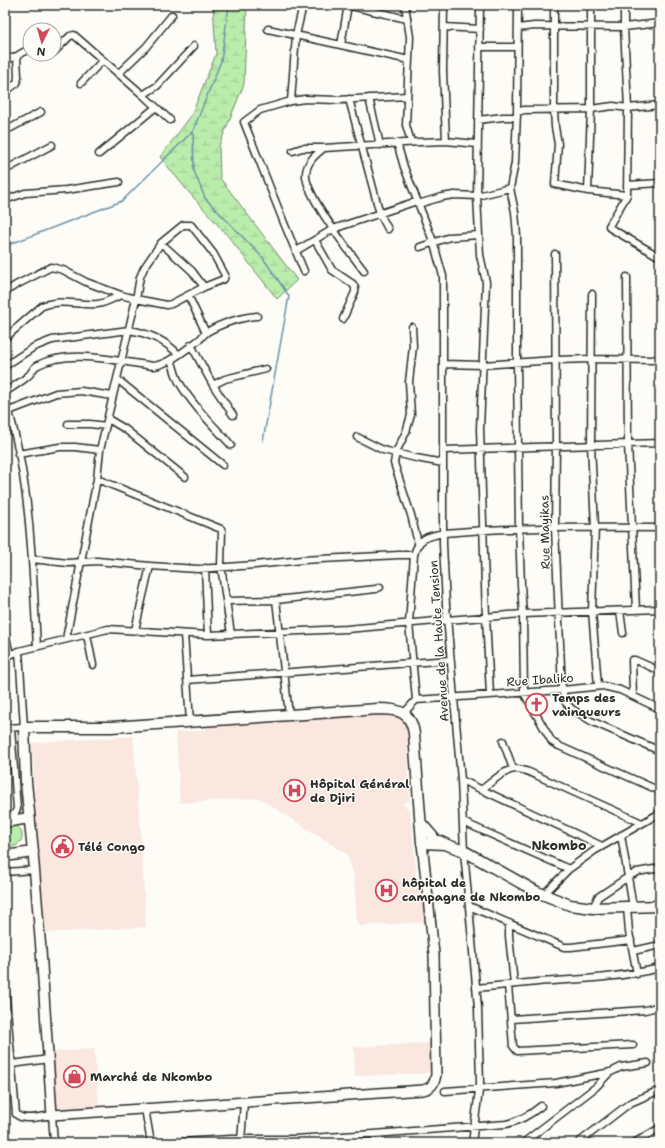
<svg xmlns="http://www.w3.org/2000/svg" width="665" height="1148" font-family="'Shantell Sans',sans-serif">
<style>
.built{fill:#f9e7e0}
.green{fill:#baecac;stroke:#728c6c}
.wetland{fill:url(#wetland-marsh);stroke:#728c6c}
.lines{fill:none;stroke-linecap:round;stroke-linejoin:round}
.stream{stroke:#6c93a7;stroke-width:1.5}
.street-casing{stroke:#2b2b2b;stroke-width:9}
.secondary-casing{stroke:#2b2b2b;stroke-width:12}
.primary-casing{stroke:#2b2b2b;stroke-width:13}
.street{stroke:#fdfcf7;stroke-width:6}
.secondary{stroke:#fdfcf7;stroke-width:9}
.primary{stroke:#fdfcf7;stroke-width:10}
.labels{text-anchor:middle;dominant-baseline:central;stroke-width:3;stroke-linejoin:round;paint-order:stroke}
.street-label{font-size:12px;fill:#2b2b2b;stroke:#fdfcf7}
.poi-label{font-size:12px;font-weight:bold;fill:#2b2b2b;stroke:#fdfcf7;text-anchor:start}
.neighbourhood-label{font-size:13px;font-weight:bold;fill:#2b2b2b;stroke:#fdfcf7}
</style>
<defs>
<pattern id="wetland-marsh" width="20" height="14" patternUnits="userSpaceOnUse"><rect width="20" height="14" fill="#baecac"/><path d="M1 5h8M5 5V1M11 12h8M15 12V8" fill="none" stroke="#a0cb94"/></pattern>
</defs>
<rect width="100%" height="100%" fill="#fdfcf7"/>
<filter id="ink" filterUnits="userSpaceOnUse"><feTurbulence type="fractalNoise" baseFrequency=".025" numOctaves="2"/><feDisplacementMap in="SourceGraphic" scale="8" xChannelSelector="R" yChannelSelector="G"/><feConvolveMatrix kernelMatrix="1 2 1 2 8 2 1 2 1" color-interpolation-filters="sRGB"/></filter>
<g filter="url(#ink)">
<path class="built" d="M 377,713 L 394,714 L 401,717 L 406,724 L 408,777 L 402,784 L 409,784 L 410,801 L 402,803 L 410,811 L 416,870 L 415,881 L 422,900 L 426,922 L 357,926 L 354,876 L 347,854 L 259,798 L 180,803 L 176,732 L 206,730 L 206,727 L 216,726 Z
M 133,736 L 141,838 L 146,927 L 46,933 L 37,835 L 32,743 Z
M 431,1043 L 431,1073 L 355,1076 L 354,1047 Z
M 94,1049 L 99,1107 L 63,1109 L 57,1106 L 54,1102 L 53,1052 Z"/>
<path class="green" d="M 15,825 C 24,830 25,841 15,846 C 12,847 8,847 5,847 L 5,826 Z"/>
<path class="wetland" d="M 213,5 L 247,5 L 244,84 L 219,146 L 220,178 L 297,280 L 277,299 L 227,235 L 186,189 L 160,157 L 191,116 L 216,54 Z"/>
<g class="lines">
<path class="stream" d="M 193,131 L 194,171 L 205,198 L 263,258 L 289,296 L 263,441
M 5,246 L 122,201 L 193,131 L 221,61 L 229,5"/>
<defs>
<path id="street" d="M 347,5 L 407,19
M 405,5 L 410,37 L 406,125 L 411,142
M 444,5 L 443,71 L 446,141
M 480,5 L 477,196 L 480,255 L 486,282 L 480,429 L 486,617 L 490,694
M 518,5 L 517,112 L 515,163 L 510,188 L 515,212 L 517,236 L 517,362 L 519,528 L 521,585 L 523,614 L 524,693 L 552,742 L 559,746 L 660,791
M 554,5 L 554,110 L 555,127 L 558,144 L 555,184 L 588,191 L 627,195
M 624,5 L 624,27 L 628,108 L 627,195 L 609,226 L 610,228 L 660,257
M 444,27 L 480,29
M 518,28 L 534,26 L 624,27 L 660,23
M 268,29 L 409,60
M 341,45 L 348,5
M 479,47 L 517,47
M 54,52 L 70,36 L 74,35 L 143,95 L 170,120
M 5,58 C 16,60 20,52 30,49
M 118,74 L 146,47 L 172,15
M 81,83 L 103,60
M 5,92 L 17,83 L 18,77 L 17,57
M 143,95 L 157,86 L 194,46
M 369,98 L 380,145
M 349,99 L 380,214 L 388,229
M 291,101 L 296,35 L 303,5
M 517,112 L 524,110 L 591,109 L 613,106 L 628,108 L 660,105
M 478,120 L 503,117 L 517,117
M 5,131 L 41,112
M 397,143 L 404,167 L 433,241 L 443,276 L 443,544 L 446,605 L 461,780 L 464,851 L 478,1008 L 480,1083 L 472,1143
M 324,148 C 315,155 307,162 306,173 C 303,193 350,252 364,271
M 293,151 L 302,148 L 324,148 L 420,142 L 446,141 L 477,144
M 99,154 L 156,107
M 5,170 L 52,145
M 627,185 L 660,183
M 588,191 L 591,109 L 591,5
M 5,200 L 25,193 L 66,190 L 119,182
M 418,204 L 442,197 L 454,195 L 477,196 L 510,188
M 315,240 L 332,270 L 353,284 L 355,288 L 355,292 L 343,319
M 161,243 L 192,271 L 204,287
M 420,247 L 450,237 L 479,235
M 296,251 L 333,229 L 417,201
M 555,254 L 556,446 L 555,528 L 562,690 L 566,703 L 572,709 L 591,721 L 660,751
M 304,271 L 284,223 L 244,122 L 260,110 L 291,101 L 305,99 L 338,100 L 407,96
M 627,277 L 628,444 L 636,609
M 5,292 L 16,285 L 51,267 L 63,270 L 86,282 L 121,295 L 136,299 L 167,305 L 171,304 L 204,287 L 224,279 L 225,275 L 213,253 L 191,225 L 183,225 L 161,243 L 144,268 L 140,277 L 136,299 L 100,450 L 97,479 L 66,639
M 592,294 L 591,445 L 595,527 L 592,611 L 598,686
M 188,295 L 206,333
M 412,327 L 413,346 L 409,382 L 411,415 L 406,432 L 396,452 L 394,463 L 411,515 L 418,543
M 5,338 L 42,306 C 61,298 79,306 98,304 C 106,303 114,298 121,295
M 191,345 L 213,385 L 233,415
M 171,359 C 174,367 175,375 179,382 C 193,406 213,425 231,445
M 444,364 L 482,365 L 555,360 L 592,359 L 652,360 L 660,358
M 5,366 L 34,347 L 52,340 L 129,330 C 147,333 165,340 178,354
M 117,379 L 223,465
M 213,385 L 225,379 L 266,369
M 5,392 C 13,387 21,382 28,376 C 32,373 33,367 38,365 C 72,348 118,362 154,366 C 169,364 188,348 200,339 C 202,337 204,334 207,332 C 220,324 241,317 257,316
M 5,399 C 31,479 32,563 37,646
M 9,411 L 56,393 L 81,391 L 112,396
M 108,419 L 125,429 L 185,477
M 68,424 L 90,424 L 106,426
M 357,437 L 383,450 L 416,458 L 443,463
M 444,450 L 660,443
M 18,454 L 60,447 L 75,447 L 100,450
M 97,479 L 221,529 L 222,531 L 221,566 L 231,634
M 32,559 L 68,563 L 97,561 L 150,566 L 198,569 L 255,565 L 302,560 L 399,555 L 414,555
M 205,568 L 208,635
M 276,600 L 289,715
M 227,601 L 276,600 L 376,589 L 380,587
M 620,611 L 623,633
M 135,630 L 150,566
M 5,632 L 10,655
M 184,634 L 190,722
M 87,635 L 93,665
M 5,657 L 19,651 L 108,629 L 208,635 L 347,629 L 447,620 L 523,614 L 660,609
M 187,680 L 450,660
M 633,696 L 632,660 L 635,660 L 660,671
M 416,700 L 562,690 L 603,686 L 620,690 L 660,709
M 404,713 L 416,700 L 409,623 L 414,555 C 418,538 428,536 444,533 C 516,526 588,528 660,528
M 5,728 L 24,727 L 19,651
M 503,741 L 513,769
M 461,780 L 602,846
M 481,790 C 491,783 504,769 517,769 C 521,769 525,771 529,772 L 642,823
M 5,816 L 14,815 L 17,809 L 11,728
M 463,822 L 569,869
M 621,835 L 633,907
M 5,872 L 35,870
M 543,895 L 569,869 L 594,851 L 660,813
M 469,906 L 564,947 L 571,947 L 631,940
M 627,907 L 629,932 L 637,974
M 593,908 L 598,897 L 628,877 L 637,872 L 660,868
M 509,923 L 509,936 L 514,984
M 633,951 L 660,945
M 508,985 L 513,1046 L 517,1051 L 633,1045
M 5,986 L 16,1114 C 23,1122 42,1116 52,1115 L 54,1143
M 476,988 C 497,986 517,984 538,982 C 580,979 618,978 660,968
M 512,1019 L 645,1010 L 653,1008 L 660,1005
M 5,1065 L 49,1059
M 445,1091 L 556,1083 L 611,1072 L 621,1067 L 648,1063
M 145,1109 L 151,1143
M 241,1141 L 244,1102
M 165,1143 L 230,1139 L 294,1139 L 374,1134 L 506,1124 C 520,1121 530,1115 541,1106
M 523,1143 L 596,1087 L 610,1072
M 578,1143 L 630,1103 L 660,1090
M 634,1143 L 660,1128"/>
<path id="secondary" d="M 33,852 L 41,950 L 52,1115 L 423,1090 C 432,1088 435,1083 436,1074 L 434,954 L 422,843"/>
<path id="primary" d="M 5,822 L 29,818
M 420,822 L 433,837
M 439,841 L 445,844 L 464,851 L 537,892 L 570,905 L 593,908 L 660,906
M 5,856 L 33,852 L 26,782 L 24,727 L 111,727 L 378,709 C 398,709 411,711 414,734 L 422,843 L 445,844"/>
</defs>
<use href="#street" class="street-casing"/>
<use href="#secondary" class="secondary-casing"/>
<use href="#primary" class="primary-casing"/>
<use href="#street" class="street"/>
<use href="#secondary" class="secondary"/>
<use href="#primary" class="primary"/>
</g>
</g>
<defs>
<symbol id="church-ring" viewBox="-11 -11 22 22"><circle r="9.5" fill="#fdfcf7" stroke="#d1495b" stroke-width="1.5"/><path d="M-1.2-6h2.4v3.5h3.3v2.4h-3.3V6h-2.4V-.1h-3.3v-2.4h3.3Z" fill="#d1495b"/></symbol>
<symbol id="hospital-ring" viewBox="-11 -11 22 22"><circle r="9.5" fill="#fdfcf7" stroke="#d1495b" stroke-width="1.5"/><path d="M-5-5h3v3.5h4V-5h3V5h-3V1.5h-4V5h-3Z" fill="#d1495b"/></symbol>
<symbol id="civic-ring" viewBox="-11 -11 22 22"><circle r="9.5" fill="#fdfcf7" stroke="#d1495b" stroke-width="1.5"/><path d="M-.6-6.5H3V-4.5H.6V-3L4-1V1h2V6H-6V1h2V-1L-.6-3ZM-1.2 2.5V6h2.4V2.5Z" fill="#d1495b"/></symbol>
<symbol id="shop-ring" viewBox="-11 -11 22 22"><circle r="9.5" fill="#fdfcf7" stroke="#d1495b" stroke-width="1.5"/><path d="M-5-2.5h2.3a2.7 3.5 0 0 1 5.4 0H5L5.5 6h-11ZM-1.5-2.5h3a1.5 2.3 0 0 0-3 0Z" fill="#d1495b"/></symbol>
</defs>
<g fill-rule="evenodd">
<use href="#church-ring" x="524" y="692" width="25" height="25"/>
<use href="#hospital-ring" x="282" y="778" width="25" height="25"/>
<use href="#civic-ring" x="50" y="834" width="25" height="25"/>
<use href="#hospital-ring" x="374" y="878" width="25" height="25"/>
<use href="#shop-ring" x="62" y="1064" width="25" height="25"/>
</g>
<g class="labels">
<g class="street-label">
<text transform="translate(545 532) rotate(-91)">Rue Mayikas</text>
<text transform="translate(439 641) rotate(-94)">Avenue de la Haute Tension</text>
<text transform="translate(540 680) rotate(-4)">Rue Ibaliko</text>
</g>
<g class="poi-label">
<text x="552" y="698">Temps des<tspan x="552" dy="14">vainqueurs</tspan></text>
<text x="310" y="784">Hôpital Général<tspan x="310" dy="14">de Djiri</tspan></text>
<text x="78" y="847">Télé Congo</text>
<text x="402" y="883">hôpital de<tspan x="402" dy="14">campagne de Nkombo</tspan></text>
<text x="90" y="1077">Marché de Nkombo</text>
</g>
<g class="neighbourhood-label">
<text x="559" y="845">Nkombo</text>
</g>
</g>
<rect width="665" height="1148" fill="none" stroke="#fdfcf7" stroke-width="20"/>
<rect x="10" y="10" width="645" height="1128" fill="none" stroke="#2b2b2b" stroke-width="1.5" filter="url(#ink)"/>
<g transform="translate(42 42) rotate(185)"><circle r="19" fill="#fdfcf7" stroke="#a9a8a5"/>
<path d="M0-3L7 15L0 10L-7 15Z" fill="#d1495b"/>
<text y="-6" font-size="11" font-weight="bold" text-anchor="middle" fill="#2b2b2b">N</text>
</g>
</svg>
